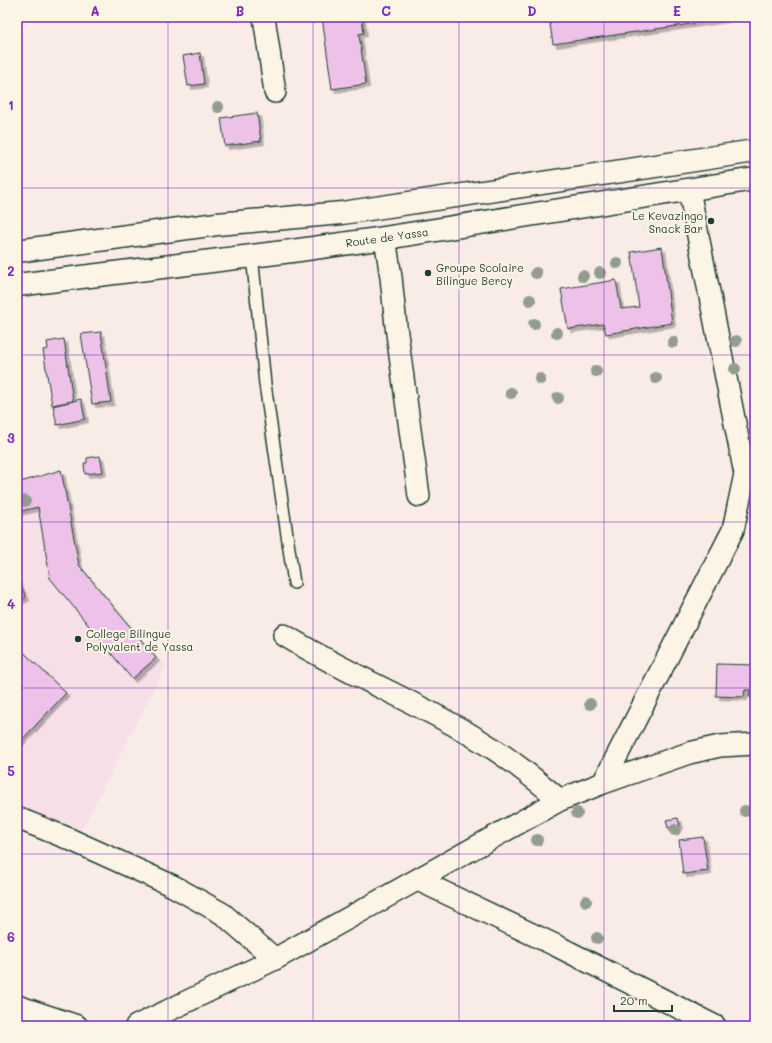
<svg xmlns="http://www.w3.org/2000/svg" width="772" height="1043" font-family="Mali,sans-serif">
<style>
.built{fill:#f6dfe7}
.building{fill:#eec2e8;stroke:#1f3d34;filter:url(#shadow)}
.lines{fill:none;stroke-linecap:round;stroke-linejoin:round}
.service-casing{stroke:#1f3d34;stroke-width:14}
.minor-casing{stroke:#1f3d34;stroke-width:24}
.primary-casing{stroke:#1f3d34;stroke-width:25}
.service{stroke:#fcf5e5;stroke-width:11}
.minor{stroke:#fcf5e5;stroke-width:21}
.primary{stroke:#fcf5e5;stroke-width:22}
.tree{fill:#929d90}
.grid{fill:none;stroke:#7b2cbf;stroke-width:1;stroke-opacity:0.55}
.poi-dot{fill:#1f3d34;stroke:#fcf5e5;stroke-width:1.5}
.labels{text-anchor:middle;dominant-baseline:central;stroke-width:4;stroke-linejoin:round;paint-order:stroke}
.poi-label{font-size:11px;fill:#1f3d34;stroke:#fcf5e5;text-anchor:start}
.street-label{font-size:11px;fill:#1f3d34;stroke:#fcf5e5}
.neatline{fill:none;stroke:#7b2cbf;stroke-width:1.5}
.grid-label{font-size:13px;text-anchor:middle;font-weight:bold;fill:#7b2cbf}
</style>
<defs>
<filter id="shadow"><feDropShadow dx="3.5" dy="3.5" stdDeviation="0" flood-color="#0004"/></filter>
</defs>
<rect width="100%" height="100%" fill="#f9ebe6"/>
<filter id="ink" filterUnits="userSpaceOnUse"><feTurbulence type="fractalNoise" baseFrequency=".025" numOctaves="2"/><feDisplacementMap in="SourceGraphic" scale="8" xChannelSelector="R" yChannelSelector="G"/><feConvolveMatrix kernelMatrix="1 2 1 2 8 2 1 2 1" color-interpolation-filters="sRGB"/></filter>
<g filter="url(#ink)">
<path class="built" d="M 61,470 L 79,565 L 156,658 L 166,665 L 81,831 L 17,811 L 17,483 Z"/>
<path class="building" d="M 322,17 L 362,17 L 364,33 L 359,34 L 366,84 L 332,89 Z
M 549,17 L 725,17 L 725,19 L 553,44 Z
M 200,53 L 204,84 L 188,86 L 183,56 Z
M 257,113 L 261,141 L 225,146 L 221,118 Z
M 662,247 L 672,323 L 606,334 L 603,324 L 568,329 L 561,289 L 616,280 L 621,309 L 639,307 L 631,252 Z
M 101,332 L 111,402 L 92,404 L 81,334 Z
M 64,339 L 73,401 L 52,405 L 43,350 L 48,349 L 47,342 Z
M 81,399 L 85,419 L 57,425 L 53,406 Z
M 100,456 L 103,472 L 85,474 L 84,463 L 87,463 L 87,458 Z
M 61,470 L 79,565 L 156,658 L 132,679 L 50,578 L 38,507 L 17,512 L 17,483 Z
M 17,579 L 26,597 L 17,602 Z
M 17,646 L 66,693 L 19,743 L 17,741 Z
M 717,664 L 755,665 L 755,697 L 749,697 L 750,690 L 745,690 L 744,697 L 716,696 Z
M 678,818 L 680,826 L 668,828 L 666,820 Z
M 703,837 L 708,871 L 683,874 L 679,840 Z"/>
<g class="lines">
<defs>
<path id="service" d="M 252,255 L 265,384 L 294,583"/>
<path id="minor" d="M 264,17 L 275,92
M 385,238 L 391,277 L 396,326 L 419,496
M 284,635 C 351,677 426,705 492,748 C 516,763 538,782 560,800
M 603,783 L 733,530 L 745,474 L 689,190
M 17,818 L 67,838 L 173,886 L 223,914 L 275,959
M 418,880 L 557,946 L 715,1026
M 17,1006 L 77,1026
M 136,1026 L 275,959 L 560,800 L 603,783 L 689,753 L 720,746 L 755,744"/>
<path id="primary" d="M 17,251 L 217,224 L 342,213 L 755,151
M 17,285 L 292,251 L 385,238 L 755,179"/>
</defs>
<use href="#service" class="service-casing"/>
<use href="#minor" class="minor-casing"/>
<use href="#primary" class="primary-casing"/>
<use href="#service" class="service"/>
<use href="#minor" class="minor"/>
<use href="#primary" class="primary"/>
</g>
<g class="tree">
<circle cx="218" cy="107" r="6"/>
<circle cx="617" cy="263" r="6"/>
<circle cx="536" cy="273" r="6"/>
<circle cx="600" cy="273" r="6"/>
<circle cx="583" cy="276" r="6"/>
<circle cx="530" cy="300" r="6"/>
<circle cx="534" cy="324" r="6"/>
<circle cx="557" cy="333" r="6"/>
<circle cx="736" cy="341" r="6"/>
<circle cx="673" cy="342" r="6"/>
<circle cx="735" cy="369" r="6"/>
<circle cx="596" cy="371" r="6"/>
<circle cx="656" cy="378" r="6"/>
<circle cx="540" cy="379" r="6"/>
<circle cx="511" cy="393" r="6"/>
<circle cx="558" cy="398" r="6"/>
<circle cx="25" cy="501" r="6"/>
<circle cx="590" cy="704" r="6"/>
<circle cx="745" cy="811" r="6"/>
<circle cx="577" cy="813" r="6"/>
<circle cx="675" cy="830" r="6"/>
<circle cx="537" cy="840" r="6"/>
<circle cx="586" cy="901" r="6"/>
<circle cx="597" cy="938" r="6"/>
</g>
</g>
<path class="grid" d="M 168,17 L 168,1026M 313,17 L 313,1026M 459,17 L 459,1026M 604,17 L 604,1026M 17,188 L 755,188M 17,355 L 755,355M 17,522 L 755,522M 17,688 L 755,688M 17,854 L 755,854"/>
<g class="poi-dot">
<circle cx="711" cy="221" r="4"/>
<circle cx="428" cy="273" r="4"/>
<circle cx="78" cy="639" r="4"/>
</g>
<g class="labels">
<g class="poi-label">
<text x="703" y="215" text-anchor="end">Le Kevazingo<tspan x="703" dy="13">Snack Bar</tspan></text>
<text x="436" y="267">Groupe Scolaire<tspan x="436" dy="13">Bilingue Bercy</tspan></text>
<text x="86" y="633">College Bilingue<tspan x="86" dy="13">Polyvalent de Yassa</tspan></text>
</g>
<g class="street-label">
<text transform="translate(387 237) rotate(-8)">Route de Yassa</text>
</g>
</g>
<rect width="772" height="1043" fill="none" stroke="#fcf5e5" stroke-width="44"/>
<path d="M614 1005v6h58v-6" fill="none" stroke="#1f3d34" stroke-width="2"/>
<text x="620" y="1005" font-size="12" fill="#1f3d34" stroke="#fcf5e5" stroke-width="3" paint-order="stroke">20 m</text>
<rect x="22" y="22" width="728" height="999" class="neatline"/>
<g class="grid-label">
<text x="95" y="16">A</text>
<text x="240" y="16">B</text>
<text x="386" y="16">C</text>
<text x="532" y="16">D</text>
<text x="677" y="16">E</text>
<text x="11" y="110">1</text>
<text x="11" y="276">2</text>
<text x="11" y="443">3</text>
<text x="11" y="609">4</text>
<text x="11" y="776">5</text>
<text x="11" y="942">6</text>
</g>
</svg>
